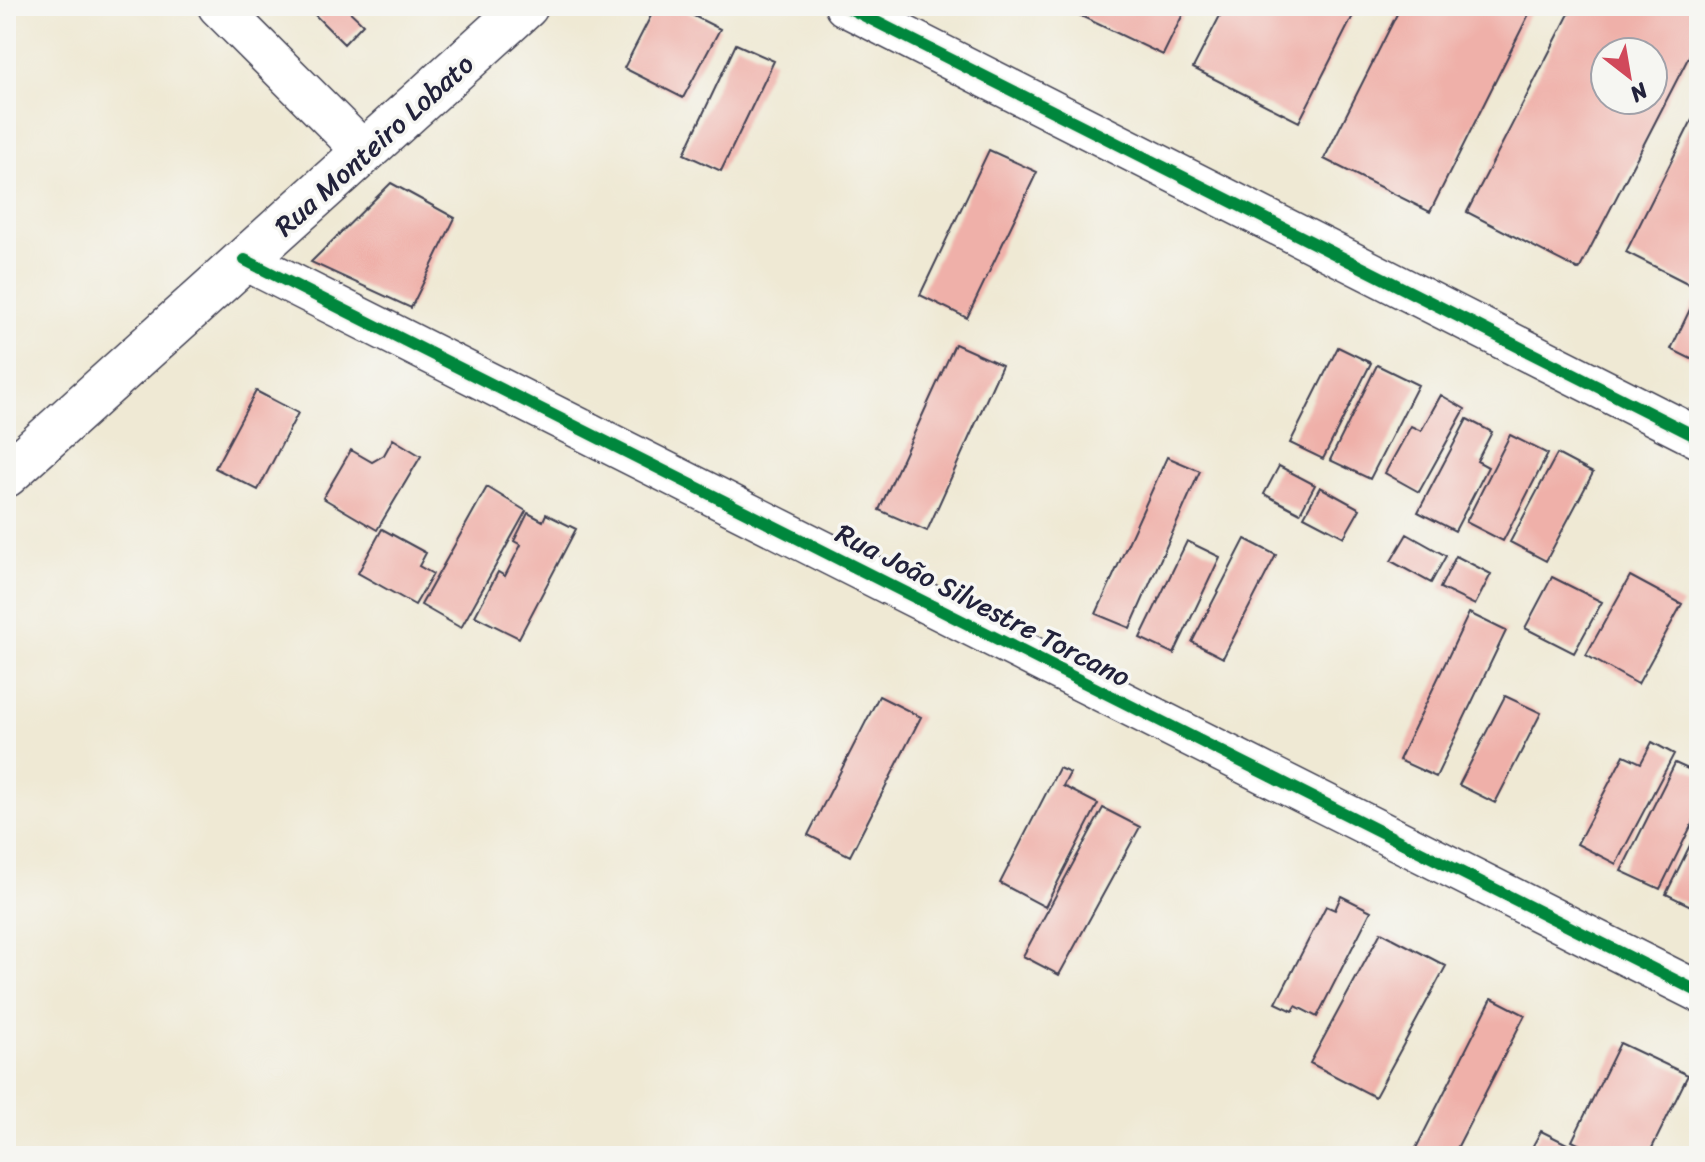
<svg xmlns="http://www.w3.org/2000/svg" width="1705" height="1162" font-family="Sriracha,sans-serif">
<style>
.building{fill:#efb0a9;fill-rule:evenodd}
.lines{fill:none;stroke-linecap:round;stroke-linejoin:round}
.street-casing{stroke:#414052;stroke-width:43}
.secondary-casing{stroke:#414052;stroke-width:47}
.street{stroke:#fff;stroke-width:40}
.secondary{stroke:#fff;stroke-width:44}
.cycleway-casing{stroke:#f6f6f2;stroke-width:17}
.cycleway{stroke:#00873e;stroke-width:12}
.labels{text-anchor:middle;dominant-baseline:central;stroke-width:7;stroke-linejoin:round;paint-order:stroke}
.street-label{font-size:28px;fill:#22223b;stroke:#f6f6f2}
</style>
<rect width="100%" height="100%" fill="#f6f6f2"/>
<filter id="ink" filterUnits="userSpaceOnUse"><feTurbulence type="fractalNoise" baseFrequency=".0125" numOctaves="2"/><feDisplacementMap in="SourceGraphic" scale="16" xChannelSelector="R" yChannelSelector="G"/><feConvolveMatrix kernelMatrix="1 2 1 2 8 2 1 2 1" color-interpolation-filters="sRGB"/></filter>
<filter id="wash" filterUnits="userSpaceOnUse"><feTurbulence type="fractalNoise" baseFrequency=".006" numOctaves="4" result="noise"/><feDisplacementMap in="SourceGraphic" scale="32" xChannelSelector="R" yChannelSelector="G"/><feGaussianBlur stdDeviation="1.8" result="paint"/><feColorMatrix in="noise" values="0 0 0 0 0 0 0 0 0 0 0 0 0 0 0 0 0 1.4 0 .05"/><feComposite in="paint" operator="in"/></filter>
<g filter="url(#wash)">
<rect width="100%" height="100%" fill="#efe9d4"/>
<g id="blocks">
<path class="building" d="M 316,6 L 344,6 L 363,24 L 344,44 L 311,11 Z
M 656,6 L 674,6 L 720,29 L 683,98 L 624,68 Z
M 1060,6 L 1187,6 L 1163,55 Z
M 1225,6 L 1358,6 L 1299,122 L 1193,68 Z
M 1401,6 L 1533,6 L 1430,212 L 1324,159 Z
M 1573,6 L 1699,6 L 1699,37 L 1579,270 L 1467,212 ZM 1605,52 L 1653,52 L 1653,100 L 1605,100 Z
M 736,44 L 774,61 L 721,171 L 684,154 Z
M 1699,106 L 1699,289 L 1626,252 Z
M 989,150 L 1037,172 L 967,318 L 920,295 Z
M 391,183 L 455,218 L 411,308 L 311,262 Z
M 1694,301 L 1699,304 L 1699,363 L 1671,349 Z
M 955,344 L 1002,365 L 927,531 L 879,510 Z
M 1338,347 L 1371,363 L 1323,459 L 1290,443 Z
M 1377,365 L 1418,385 L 1370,479 L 1330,460 Z
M 256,391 L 298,413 L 258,490 L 215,468 Z
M 1441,395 L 1465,409 L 1419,492 L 1385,473 L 1411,426 L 1421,431 Z
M 1467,419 L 1492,432 L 1477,461 L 1488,467 L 1455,531 L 1418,512 Z
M 1510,435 L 1548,454 L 1503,541 L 1466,522 Z
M 393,439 L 421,456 L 377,530 L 323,498 L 351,450 L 372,462 L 384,455 Z
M 1557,454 L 1593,473 L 1546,561 L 1510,542 Z
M 1167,457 L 1200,471 L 1130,628 L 1096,614 Z
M 1279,466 L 1315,485 L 1300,513 L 1264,494 Z
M 487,487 L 526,511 L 461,628 L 421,605 Z
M 1320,487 L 1360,509 L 1344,537 L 1304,516 Z
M 528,513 L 543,521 L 546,514 L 576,529 L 519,638 L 475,616 L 498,572 L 505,576 L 521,545 L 514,541 Z
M 382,529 L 426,553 L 419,566 L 433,574 L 415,605 L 358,573 Z
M 1407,534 L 1446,556 L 1431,583 L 1391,561 Z
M 1245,539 L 1276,555 L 1223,658 L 1192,642 Z
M 1187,541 L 1220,557 L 1174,654 L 1140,638 Z
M 1456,556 L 1491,574 L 1475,605 L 1440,588 Z
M 1630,576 L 1682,604 L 1638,684 L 1586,655 Z
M 1552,577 L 1602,602 L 1574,653 L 1525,628 Z
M 1469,613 L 1506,631 L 1436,777 L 1399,760 Z
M 879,696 L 921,717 L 850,856 L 808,835 Z
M 1505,696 L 1541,713 L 1495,803 L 1459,785 Z
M 1652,742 L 1674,754 L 1616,864 L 1577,844 L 1624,755 L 1641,763 Z
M 1675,763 L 1699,774 L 1699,810 L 1660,889 L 1621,871 Z
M 1059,768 L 1070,773 L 1063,786 L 1098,804 L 1045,907 L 1000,883 Z
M 1103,808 L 1140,827 L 1059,975 L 1023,956 Z
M 1699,827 L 1699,910 L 1666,894 Z
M 1341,896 L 1371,911 L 1317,1017 L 1296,1006 L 1293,1011 L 1276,1003 L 1326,906 L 1335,910 Z
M 1381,932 L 1446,966 L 1375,1097 L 1310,1063 Z
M 1492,998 L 1525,1015 L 1453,1156 L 1412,1156 Z
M 1620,1043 L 1688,1075 L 1648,1156 L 1603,1156 L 1572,1141 Z
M 1541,1131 L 1591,1156 L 1521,1156 L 1526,1149 L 1530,1151 Z"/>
</g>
</g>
<g filter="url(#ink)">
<use href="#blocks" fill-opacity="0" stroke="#414052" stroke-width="2"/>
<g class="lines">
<defs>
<path id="street" d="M 218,6 L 365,153
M 845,6 L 1699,438
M 245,260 L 1699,992"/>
<path id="secondary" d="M 6,475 L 526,6"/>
</defs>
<use href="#street" class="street-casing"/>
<use href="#secondary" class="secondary-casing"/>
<use href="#street" class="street"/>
<use href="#secondary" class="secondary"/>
<defs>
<path id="cycleway" d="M 845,6 L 1699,438
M 245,260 L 1699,992"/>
</defs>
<use href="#cycleway" class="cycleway-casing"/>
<use href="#cycleway" class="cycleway"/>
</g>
</g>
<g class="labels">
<g class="street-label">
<text transform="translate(374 145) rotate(-42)">Rua Monteiro Lobato</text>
<text transform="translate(983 605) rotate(27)">Rua João Silvestre Torcano</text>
</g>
</g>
<rect width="1705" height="1162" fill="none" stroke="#f6f6f2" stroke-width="32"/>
<g transform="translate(1629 76) rotate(149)"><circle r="38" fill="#f6f6f2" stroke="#a1a1a9" stroke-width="2"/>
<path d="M0-6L14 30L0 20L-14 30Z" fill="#d1495b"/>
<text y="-12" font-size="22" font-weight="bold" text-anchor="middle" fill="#22223b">N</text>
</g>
</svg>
